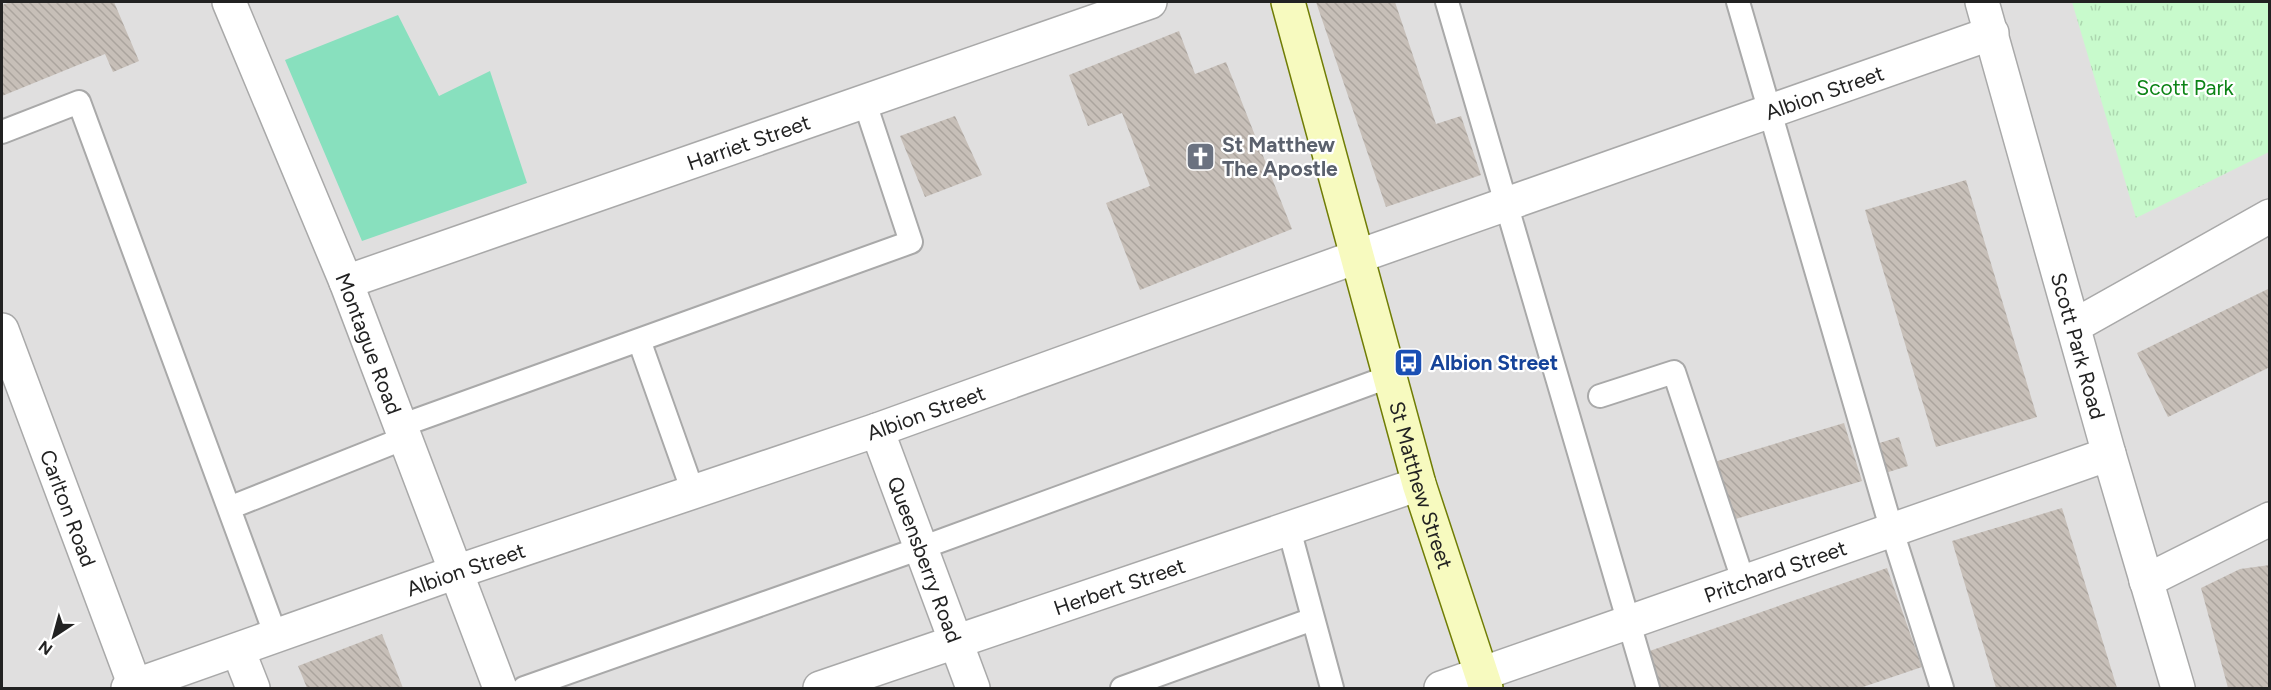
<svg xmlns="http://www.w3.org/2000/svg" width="2271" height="690" font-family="Figtree,sans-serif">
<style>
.residential{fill:#e0dfdf}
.park{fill:url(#park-tufts)}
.pitch{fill:#88e0be}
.building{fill:url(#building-back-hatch)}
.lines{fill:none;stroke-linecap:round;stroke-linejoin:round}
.service-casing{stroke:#a9a9a9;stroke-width:26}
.minor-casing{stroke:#a9a9a9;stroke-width:36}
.secondary-casing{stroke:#707d05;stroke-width:36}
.service{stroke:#fff;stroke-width:22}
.minor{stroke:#fff;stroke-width:33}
.secondary{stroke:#f7fabf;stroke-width:33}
.labels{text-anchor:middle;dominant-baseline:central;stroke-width:4.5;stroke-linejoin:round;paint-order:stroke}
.park-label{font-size:21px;fill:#0c8416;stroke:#fff}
.street-label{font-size:21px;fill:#222;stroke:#fff}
.worship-label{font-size:21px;font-weight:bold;fill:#5b616d;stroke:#fff;text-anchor:start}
.transit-label{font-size:21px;font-weight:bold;fill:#164399;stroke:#fff;text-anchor:start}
</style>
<defs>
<pattern id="park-tufts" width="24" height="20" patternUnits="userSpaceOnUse" patternTransform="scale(1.5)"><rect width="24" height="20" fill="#c8facc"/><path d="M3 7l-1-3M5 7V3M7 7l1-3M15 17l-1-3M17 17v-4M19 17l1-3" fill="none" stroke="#acd6af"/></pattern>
<pattern id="building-back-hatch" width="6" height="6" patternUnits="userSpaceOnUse" patternTransform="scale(1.5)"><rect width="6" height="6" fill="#c7bfb8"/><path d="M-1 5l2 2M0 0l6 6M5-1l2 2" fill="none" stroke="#aba49e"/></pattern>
</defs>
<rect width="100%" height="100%" fill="#f2efe9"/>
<path class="residential" d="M 2,2 L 2269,2 L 2269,688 L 2,688 Z"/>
<path class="park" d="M 2072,2 L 2269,2 L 2269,152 L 2136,218 Z"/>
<path class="pitch" d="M 398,15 L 439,96 L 490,71 L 527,183 L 362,241 L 285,60 Z"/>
<path class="building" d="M 11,2 L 114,2 L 139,61 L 113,72 L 105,54 L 2,96 L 2,5 Z
M 1316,2 L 1395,2 L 1436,124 L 1461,116 L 1481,175 L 1386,207 Z
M 1179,31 L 1195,74 L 1226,62 L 1292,229 L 1140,290 L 1106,203 L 1150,186 L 1122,113 L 1088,126 L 1069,75 Z
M 955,116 L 982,175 L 925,197 L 900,136 Z
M 1966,180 L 2037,417 L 1936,447 L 1865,210 Z
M 2270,288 L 2270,367 L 2168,417 L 2137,353 Z
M 1844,423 L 1862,481 L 1729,521 L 1711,463 Z
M 1899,437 L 1908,466 L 1882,474 L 1873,445 Z
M 2062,508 L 2117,688 L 1996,688 L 1952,541 Z
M 2270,565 L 2270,688 L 2228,688 L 2201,588 L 2240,569 Z
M 1887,568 L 1922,667 L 1860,688 L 1653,688 L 1641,654 Z
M 382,634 L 403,688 L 307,688 L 298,666 Z"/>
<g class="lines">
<defs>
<path id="service" d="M 1447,2 L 1648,688
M 1738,2 L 1892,531 L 1942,688
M 2,132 L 79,102 L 276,636
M 639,340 L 693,492
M 1600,396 L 1674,372 L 1744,583
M 400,426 L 911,242 L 864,100
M 229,508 L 405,438
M 1289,529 L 1332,688
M 524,688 L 921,548 L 1391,376
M 1122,688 L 1313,619"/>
<g id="minor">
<path id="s1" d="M 229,2 L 346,282 L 500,688"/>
<path id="s2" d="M 1982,2 L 2109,454 L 2178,688"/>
<path id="s3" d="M 346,282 L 1150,2"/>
<path d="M 2074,326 L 2270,216"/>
<path id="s4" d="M 2,330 L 135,686"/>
<path id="s5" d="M 877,430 L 973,688"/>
<path d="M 2146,581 L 2270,519"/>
<path d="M 238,650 L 253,688"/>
<path id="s6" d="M 128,688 L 456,572 L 877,430 L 1359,256 L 1992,33"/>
<path id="s7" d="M 820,688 L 1419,484"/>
<path id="s8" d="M 1441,688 L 2109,454"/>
</g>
<g id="secondary">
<path id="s9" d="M 1288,2 L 1419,484 L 1486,688"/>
</g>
</defs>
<use href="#service" class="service-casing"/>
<use href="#minor" class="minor-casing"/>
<use href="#secondary" class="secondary-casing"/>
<use href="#service" class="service"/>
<use href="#minor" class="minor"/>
<use href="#secondary" class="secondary"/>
</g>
<defs>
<symbol id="church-square" viewBox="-11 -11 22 22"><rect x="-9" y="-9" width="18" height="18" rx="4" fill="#6b7280" stroke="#fff"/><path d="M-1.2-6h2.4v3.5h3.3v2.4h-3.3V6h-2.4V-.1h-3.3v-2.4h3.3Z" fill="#fff"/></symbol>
<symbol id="bus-square" viewBox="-11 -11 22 22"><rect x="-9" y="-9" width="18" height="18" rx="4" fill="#1a4fb4" stroke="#fff"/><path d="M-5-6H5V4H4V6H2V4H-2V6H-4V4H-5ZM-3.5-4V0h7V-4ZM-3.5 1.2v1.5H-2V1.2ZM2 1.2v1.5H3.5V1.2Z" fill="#fff"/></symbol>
</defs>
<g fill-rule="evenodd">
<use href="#church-square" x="1184" y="140" width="33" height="33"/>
<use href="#bus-square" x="1392" y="346" width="33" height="33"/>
</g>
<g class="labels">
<g class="park-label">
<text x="2185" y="87">Scott Park</text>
</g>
<g class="street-label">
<text stroke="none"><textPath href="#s6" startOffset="1798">Albion Street</textPath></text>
<text stroke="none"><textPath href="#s3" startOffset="426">Harriet Street</textPath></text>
<text stroke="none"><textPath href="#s1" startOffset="369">Montague Road</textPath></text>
<text stroke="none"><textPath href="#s2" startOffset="357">Scott Park Road</textPath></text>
<text stroke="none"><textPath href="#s6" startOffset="844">Albion Street</textPath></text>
<text stroke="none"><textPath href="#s9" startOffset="501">St Matthew Street</textPath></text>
<text stroke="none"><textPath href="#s4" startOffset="190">Carlton Road</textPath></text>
<text stroke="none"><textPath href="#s5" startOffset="138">Queensberry Road</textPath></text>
<text stroke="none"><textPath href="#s6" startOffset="358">Albion Street</textPath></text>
<text stroke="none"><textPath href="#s8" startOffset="354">Pritchard Street</textPath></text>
<text stroke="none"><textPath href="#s7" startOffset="316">Herbert Street</textPath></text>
</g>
<g class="worship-label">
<text x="1222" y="144">St Matthew<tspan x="1222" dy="24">The Apostle</tspan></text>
</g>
<g class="transit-label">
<text x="1430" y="362">Albion Street</text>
</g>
</g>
<rect width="2271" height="690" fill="none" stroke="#222222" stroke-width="6"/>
<g transform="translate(54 636) rotate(216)" stroke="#ffffff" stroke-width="4.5" paint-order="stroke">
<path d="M0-4.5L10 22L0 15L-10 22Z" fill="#222222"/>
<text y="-9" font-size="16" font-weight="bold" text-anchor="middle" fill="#222222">N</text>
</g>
</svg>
